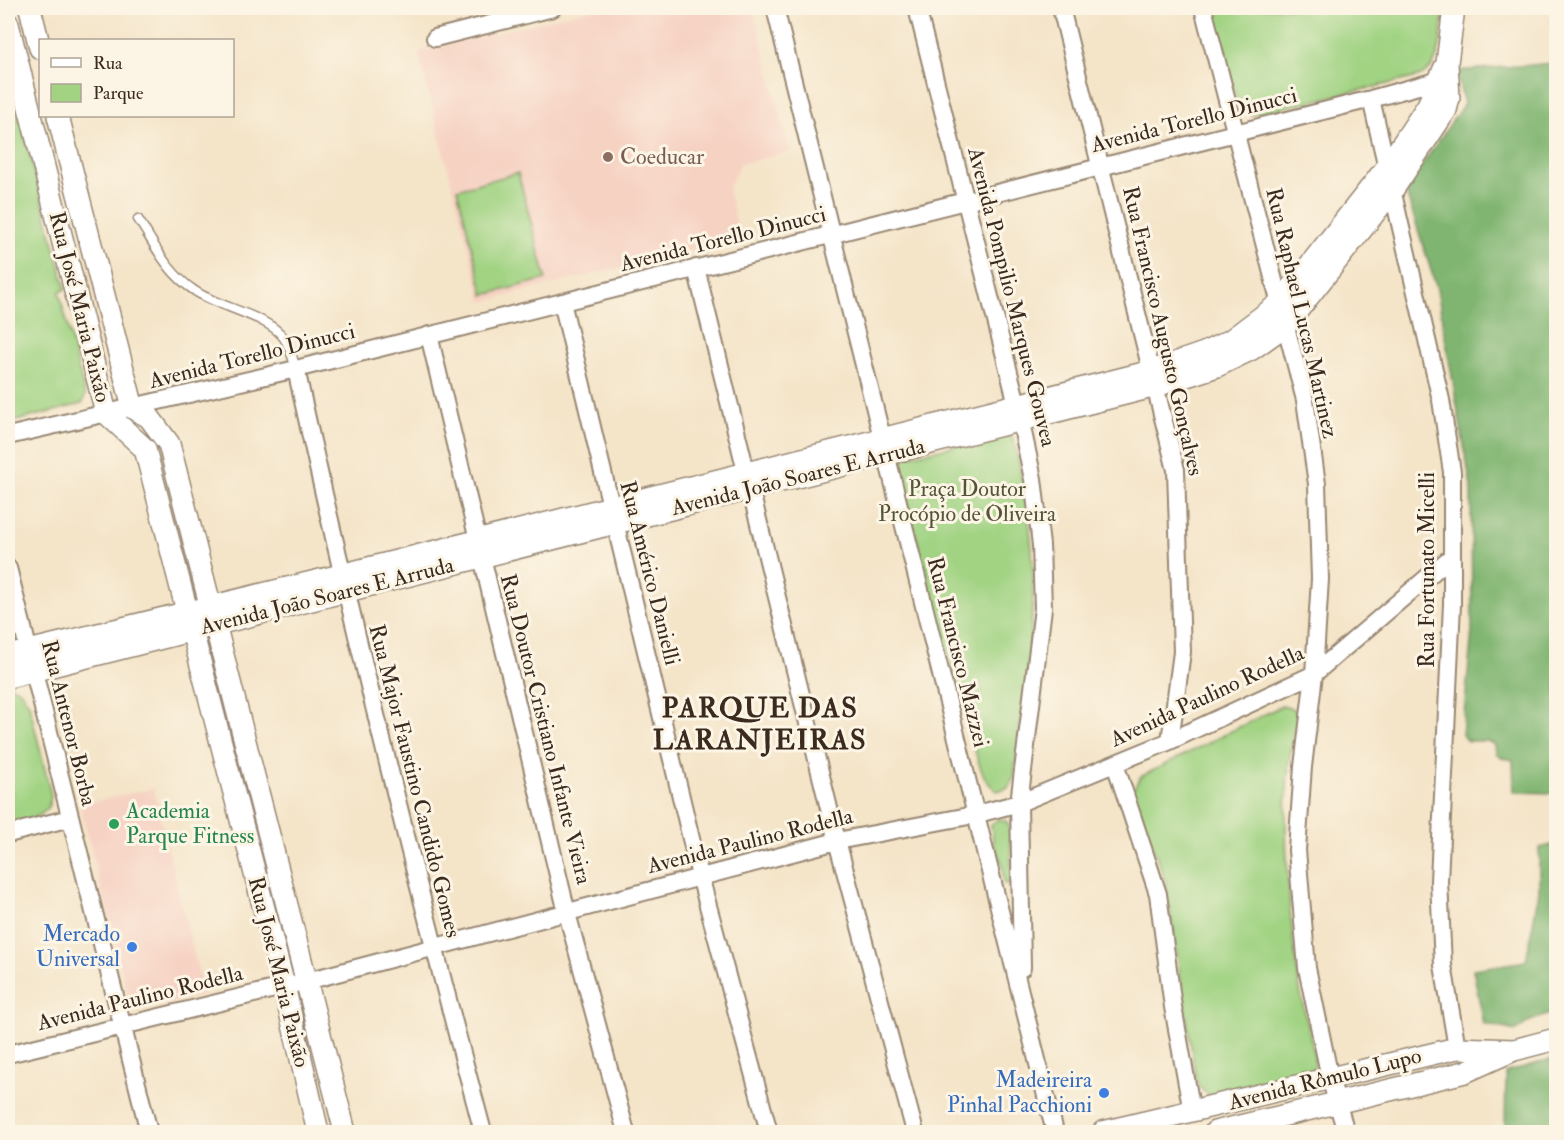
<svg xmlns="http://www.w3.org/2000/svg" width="1564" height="1140" font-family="'IM FELL Double Pica',serif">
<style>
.built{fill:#f6d2c3}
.green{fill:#a1d383;stroke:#6e7e50;stroke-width:1.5}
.forest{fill:#80b571;stroke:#5e7048;stroke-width:1.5}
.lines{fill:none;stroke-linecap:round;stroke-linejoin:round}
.service-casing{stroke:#988773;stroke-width:11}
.minor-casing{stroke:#988773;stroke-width:20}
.tertiary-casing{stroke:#988773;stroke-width:24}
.service{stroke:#fff;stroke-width:8}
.minor{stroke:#fff;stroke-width:16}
.tertiary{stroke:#fff;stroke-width:21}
.education-dot{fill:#8d6e63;stroke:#fcf5e5;stroke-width:2}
.leisure-dot{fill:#2e9e5b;stroke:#fcf5e5;stroke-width:2}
.shop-dot{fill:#3f7fe0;stroke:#fcf5e5;stroke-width:2}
.labels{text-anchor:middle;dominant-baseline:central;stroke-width:6;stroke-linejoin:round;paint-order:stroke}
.street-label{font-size:22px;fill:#3b2a1e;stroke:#fcf5e5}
.education-label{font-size:22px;fill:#785e54;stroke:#fcf5e5;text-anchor:start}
.park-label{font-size:22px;fill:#545437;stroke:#fcf5e5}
.leisure-label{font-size:22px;fill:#27864d;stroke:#fcf5e5;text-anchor:start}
.shop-label{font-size:22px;fill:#366cbe;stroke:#fcf5e5;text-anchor:end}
.district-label{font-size:28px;font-weight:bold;letter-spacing:1.5px;fill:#3b2a1e;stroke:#fcf5e5}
</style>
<rect width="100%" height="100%" fill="#fcf5e5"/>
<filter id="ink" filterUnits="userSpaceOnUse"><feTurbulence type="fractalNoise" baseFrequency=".0167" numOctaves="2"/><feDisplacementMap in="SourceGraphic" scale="12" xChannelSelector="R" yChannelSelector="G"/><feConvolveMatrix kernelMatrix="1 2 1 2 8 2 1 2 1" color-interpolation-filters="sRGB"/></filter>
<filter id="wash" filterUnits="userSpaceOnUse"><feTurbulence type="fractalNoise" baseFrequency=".008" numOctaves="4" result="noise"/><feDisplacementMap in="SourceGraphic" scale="24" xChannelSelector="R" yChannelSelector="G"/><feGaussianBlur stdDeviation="1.35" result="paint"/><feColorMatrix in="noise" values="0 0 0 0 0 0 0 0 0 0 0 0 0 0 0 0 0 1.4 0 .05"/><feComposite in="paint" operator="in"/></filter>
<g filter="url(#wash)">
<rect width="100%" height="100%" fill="#f4e4c8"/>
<path class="built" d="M 596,8 L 753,8 L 790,152 L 740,164 L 728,189 L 740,238 L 482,302 L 418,52 Z
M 153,788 L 204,994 L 132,1012 L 80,805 Z"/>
<path class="green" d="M 1213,8 L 1443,8 C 1441,31 1444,67 1418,77 L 1251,115 L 1239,103 L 1234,91 Z
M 8,74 L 66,289 L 59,292 L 85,395 L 83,403 L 77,405 L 8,423 Z
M 518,173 L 546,279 L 484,295 L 457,189 Z
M 1009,434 L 1014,440 C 1024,488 1034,536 1033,585 C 1032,649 1021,713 1014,777 L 1008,788 L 997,791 C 981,780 978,759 972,741 L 898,471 L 904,457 Z
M 8,685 L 20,690 L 29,704 L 51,795 C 50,819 27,820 8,825 Z
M 1281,706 L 1294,709 L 1298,716 C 1277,785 1288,912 1299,984 C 1303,1011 1313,1038 1315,1065 L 1310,1072 L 1210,1096 L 1200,1088 L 1196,1079 L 1166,882 L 1132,792 L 1140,777 Z
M 998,819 L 1006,821 L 1011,830 L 1011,883 L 1004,884 L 1002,863 L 994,847 L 991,825 Z"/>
<path class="forest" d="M 1556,8 L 1556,793 L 1514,792 L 1513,760 L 1503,758 L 1496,753 L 1495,745 L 1487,741 L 1468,741 L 1462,735 L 1472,631 L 1471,487 L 1437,289 L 1405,189 L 1464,104 L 1456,71 L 1555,63 L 1552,19 Z
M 1556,844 L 1556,1012 L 1530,1021 L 1516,1031 L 1484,1024 L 1473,969 L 1526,961 L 1539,891 L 1539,848 Z
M 1556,1058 L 1556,1132 L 1505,1132 L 1506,1072 Z"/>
</g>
<g filter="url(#ink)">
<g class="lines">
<defs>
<path id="service" d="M 138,219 C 155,245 167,273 195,291 C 218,307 269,316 284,338 C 290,347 293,359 296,369"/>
<path id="minor" d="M 775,8 L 1055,1132
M 917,8 L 1017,404 L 1033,479 L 1041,545 L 1043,608 L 1019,803 L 1022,968
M 1061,8 L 1176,470 L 1182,652 L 1170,741
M 1203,8 L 1305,400 L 1317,484 L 1320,579 L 1314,674 L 1303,767 L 1297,850 L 1307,968 L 1330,1078 L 1346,1132
M 435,38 L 553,8
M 1371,99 L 1441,400 L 1452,472 L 1452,604 L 1439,881 L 1443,965 L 1457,1048
M 696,268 L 837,841 L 915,1132
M 562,302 L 700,876 L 769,1132
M 429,335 L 567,913 L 626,1132
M 296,369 C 352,625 415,879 483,1132
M 8,436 L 296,369 L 1371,99 L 1447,78
M 8,568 L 149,1132
M 1115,764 L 1158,894 L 1173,1007 L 1192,1112
M 8,834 L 70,818
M 8,1054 L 307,981 L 837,841 L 974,815 L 1019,803 L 1170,741 L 1314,674 L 1451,557"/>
<path id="tertiary" d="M 30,8 L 40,48
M 8,24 L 106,413 L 145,449 L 284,986 L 318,1132
M 58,116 L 133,408 L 149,417 L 169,444 L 345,1132
M 8,656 L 341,575 L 1152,371 L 1204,353 L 1231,340 L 1280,303 L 1387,167 L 1428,105 L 1445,67
M 8,677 L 1156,386 L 1217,366 L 1252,349 L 1286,325 L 1392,191 L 1446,110 L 1449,98 L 1447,63 L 1454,8
M 1103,1132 L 1457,1048 L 1514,1050
M 1215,1132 L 1465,1072 L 1514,1050 L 1556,1039"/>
</defs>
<use href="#service" class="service-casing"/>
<use href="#minor" class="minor-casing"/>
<use href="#tertiary" class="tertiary-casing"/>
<use href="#service" class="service"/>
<use href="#minor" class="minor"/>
<use href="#tertiary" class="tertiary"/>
</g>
</g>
<circle class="education-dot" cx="608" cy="157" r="6"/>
<circle class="leisure-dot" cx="114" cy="824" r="6"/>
<g class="shop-dot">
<circle cx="132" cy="947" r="6"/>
<circle cx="1104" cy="1093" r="6"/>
</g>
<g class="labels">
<g class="street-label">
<text transform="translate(1194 120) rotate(-14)">Avenida Torello Dinucci</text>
<text transform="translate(723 239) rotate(-14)">Avenida Torello Dinucci</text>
<text transform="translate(1012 297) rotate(76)">Avenida Pompilio Marques Gouvea</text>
<text transform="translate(80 307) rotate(76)">Rua José Maria Paixão</text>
<text transform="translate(1302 313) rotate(77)">Rua Raphael Lucas Martinez</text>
<text transform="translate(1163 331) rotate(77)">Rua Francisco Augusto Gonçalves</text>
<text transform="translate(252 356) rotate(-14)">Avenida Torello Dinucci</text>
<text transform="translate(798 477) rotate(-14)">Avenida João Soares E Arruda</text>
<text transform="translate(1427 570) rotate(-90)">Rua Fortunato Micelli</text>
<text transform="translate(650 573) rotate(76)">Rua Américo Danielli</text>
<text transform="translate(327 596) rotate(-14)">Avenida João Soares E Arruda</text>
<text transform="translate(958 652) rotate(76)">Rua Francisco Mazzei</text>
<text transform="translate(1207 696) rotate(-25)">Avenida Paulino Rodella</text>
<text transform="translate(69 723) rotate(76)">Rua Antenor Borba</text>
<text transform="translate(546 729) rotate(76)">Rua Doutor Cristiano Infante Vieira</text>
<text transform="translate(415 781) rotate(76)">Rua Major Faustino Candido Gomes</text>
<text transform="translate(750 841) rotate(-14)">Avenida Paulino Rodella</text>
<text transform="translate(279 972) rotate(76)">Rua José Maria Paixão</text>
<text transform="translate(140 998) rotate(-14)">Avenida Paulino Rodella</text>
<text transform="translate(1325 1079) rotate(-14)">Avenida Rômulo Lupo</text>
</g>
<g class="education-label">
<text x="620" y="157">Coeducar</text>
</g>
<g class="park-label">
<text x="967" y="489">Praça Doutor<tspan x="967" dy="25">Procópio de Oliveira</tspan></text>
</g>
<g class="leisure-label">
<text x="126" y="811">Academia<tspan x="126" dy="25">Parque Fitness</tspan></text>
</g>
<g class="shop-label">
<text x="120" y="934">Mercado<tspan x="120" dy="25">Universal</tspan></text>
<text x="1092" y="1080">Madeireira<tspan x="1092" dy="25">Pinhal Pacchioni</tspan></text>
</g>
<g class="district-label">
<text x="760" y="708">PARQUE DAS<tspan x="760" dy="32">LARANJEIRAS</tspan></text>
</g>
</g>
<rect width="1564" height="1140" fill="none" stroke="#fcf5e5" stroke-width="30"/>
<rect x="39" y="39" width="195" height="78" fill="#fcf5e5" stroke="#afa495" stroke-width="1.5"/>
<rect x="51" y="58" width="30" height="9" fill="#ffffff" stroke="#afa495" stroke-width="1.5"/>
<text x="93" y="69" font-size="18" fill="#3b2a1e">Rua</text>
<rect x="51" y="84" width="30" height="18" fill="#a1d383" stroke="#afa495" stroke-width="1.5"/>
<text x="93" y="99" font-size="18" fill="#3b2a1e">Parque</text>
</svg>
